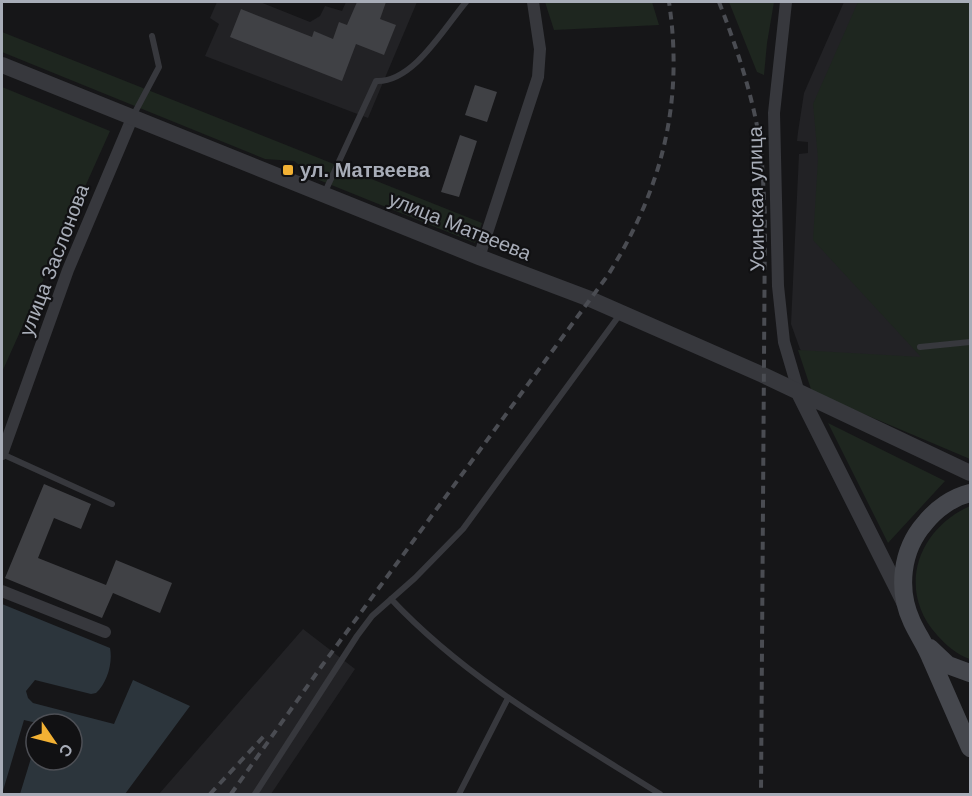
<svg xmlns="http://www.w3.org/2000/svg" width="972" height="796" font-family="Arial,sans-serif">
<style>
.built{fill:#222225}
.green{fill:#1e261f}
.water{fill:#2c353c}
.building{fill:#404145}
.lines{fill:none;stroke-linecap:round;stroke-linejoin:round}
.service{stroke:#37383d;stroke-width:6}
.minor{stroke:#37383d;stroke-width:12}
.tertiary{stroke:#37383d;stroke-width:16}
.secondary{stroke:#45474d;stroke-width:18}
.rail{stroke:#4a4c52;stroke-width:4;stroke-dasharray:8 6;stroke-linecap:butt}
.poi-dot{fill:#f2b134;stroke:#111113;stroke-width:2}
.labels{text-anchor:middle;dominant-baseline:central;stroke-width:4.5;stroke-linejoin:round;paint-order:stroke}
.poi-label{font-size:20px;font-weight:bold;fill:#a8adb8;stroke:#111113;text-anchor:start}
.street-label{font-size:20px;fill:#a8adb8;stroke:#111113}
</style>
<rect width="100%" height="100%" fill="#161618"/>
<path class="built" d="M 217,2 L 260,2 L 310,22 L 320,16 L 325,6 L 342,11 L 346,2 L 417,2 L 368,118 L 205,56 L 219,24 L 210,18 Z
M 844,2 L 970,2 L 970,416 L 822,378 L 800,349 L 791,324 L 799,154 L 808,153 L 808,142 L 797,141 L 798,132 L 804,93 Z
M 303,629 L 355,669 L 271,794 L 159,794 Z"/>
<path class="green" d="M 545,2 L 652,2 L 659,25 L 554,30 Z
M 729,2 L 774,2 L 767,43 L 764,75 L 757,72 Z
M 858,2 L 970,2 L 970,459 L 812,392 L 798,350 L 921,357 L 813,240 L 818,159 L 813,104 Z
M 2,32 L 482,223 L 475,243 L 319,180 L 294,161 L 265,159 L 2,52 Z
M 2,87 L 110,131 L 2,372 Z
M 828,423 L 945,481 L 888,543 Z
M 970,506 L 970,659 C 957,655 946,645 937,635 C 896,589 918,529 970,506 Z"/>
<path class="water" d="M 2,604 L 110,648 C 113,663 107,683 96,693 L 91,694 L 35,680 L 26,691 L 28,698 L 33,703 L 114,724 L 133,680 L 190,706 L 125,794 L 20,794 L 36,742 L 36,760 L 72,760 L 72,724 L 41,724 L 24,720 L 2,794 Z"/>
<path class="building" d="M 357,2 L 386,2 L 380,19 L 396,25 L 384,55 L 356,44 L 342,81 L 230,37 L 241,9 L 312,37 L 314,31 L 333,39 L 339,22 L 347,25 Z
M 475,85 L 497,92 L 487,122 L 465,115 Z
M 460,135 L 477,141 L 459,197 L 441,192 Z
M 44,484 L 91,504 L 81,529 L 54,518 L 38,558 L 106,585 L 116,560 L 172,583 L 160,613 L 113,593 L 102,618 L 5,578 Z"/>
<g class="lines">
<path class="service" d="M 133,116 L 159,67 L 152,36
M 324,194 L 376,81 C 413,83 444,28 466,2
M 920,347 L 970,342
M 2,454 L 112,504
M 391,599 C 468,681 566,735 660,794
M 255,794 L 357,636 L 372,616 L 415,578 L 463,529 L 621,313
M 459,794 L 508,698"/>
<path class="minor" d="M 786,2 L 774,113 L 778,286 L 784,342 L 799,393
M 479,257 L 538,77 L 540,49 L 533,2
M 2,454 L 68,270 L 133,116
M 2,591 L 105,632"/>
<path class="tertiary" d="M 2,65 L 479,257 L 590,299 L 763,375 L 970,473
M 799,393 L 904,602"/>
<path class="secondary" d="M 970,493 C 953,497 936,509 925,523 C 901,550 897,590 912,622 C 918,635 926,646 931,659 C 944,689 957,718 970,748
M 930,648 L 948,665 L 970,673"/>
<path class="rail" d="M 719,2 C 735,43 750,87 758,131 C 763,158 763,187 765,215 L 761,794
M 210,794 L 265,735
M 231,794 L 321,667 L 608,275 C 662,189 684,103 669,2"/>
</g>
<rect class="poi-dot" x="282" y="164" width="12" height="12" rx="3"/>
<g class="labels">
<g class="poi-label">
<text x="300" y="170">ул. Матвеева</text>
</g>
<g class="street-label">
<text transform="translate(756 199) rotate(-91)">Усинская улица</text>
<text transform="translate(460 226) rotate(22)">улица Матвеева</text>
<text transform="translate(54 260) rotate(-69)">улица Заслонова</text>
</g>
</g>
<rect width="972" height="796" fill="none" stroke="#a8adb8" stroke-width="6"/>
<g transform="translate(54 742) rotate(125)"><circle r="28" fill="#111113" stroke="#4d4f55" stroke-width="1.5"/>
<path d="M0-4.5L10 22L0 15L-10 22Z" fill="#f2b134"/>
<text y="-9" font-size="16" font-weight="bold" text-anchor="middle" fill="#a8adb8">С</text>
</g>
</svg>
